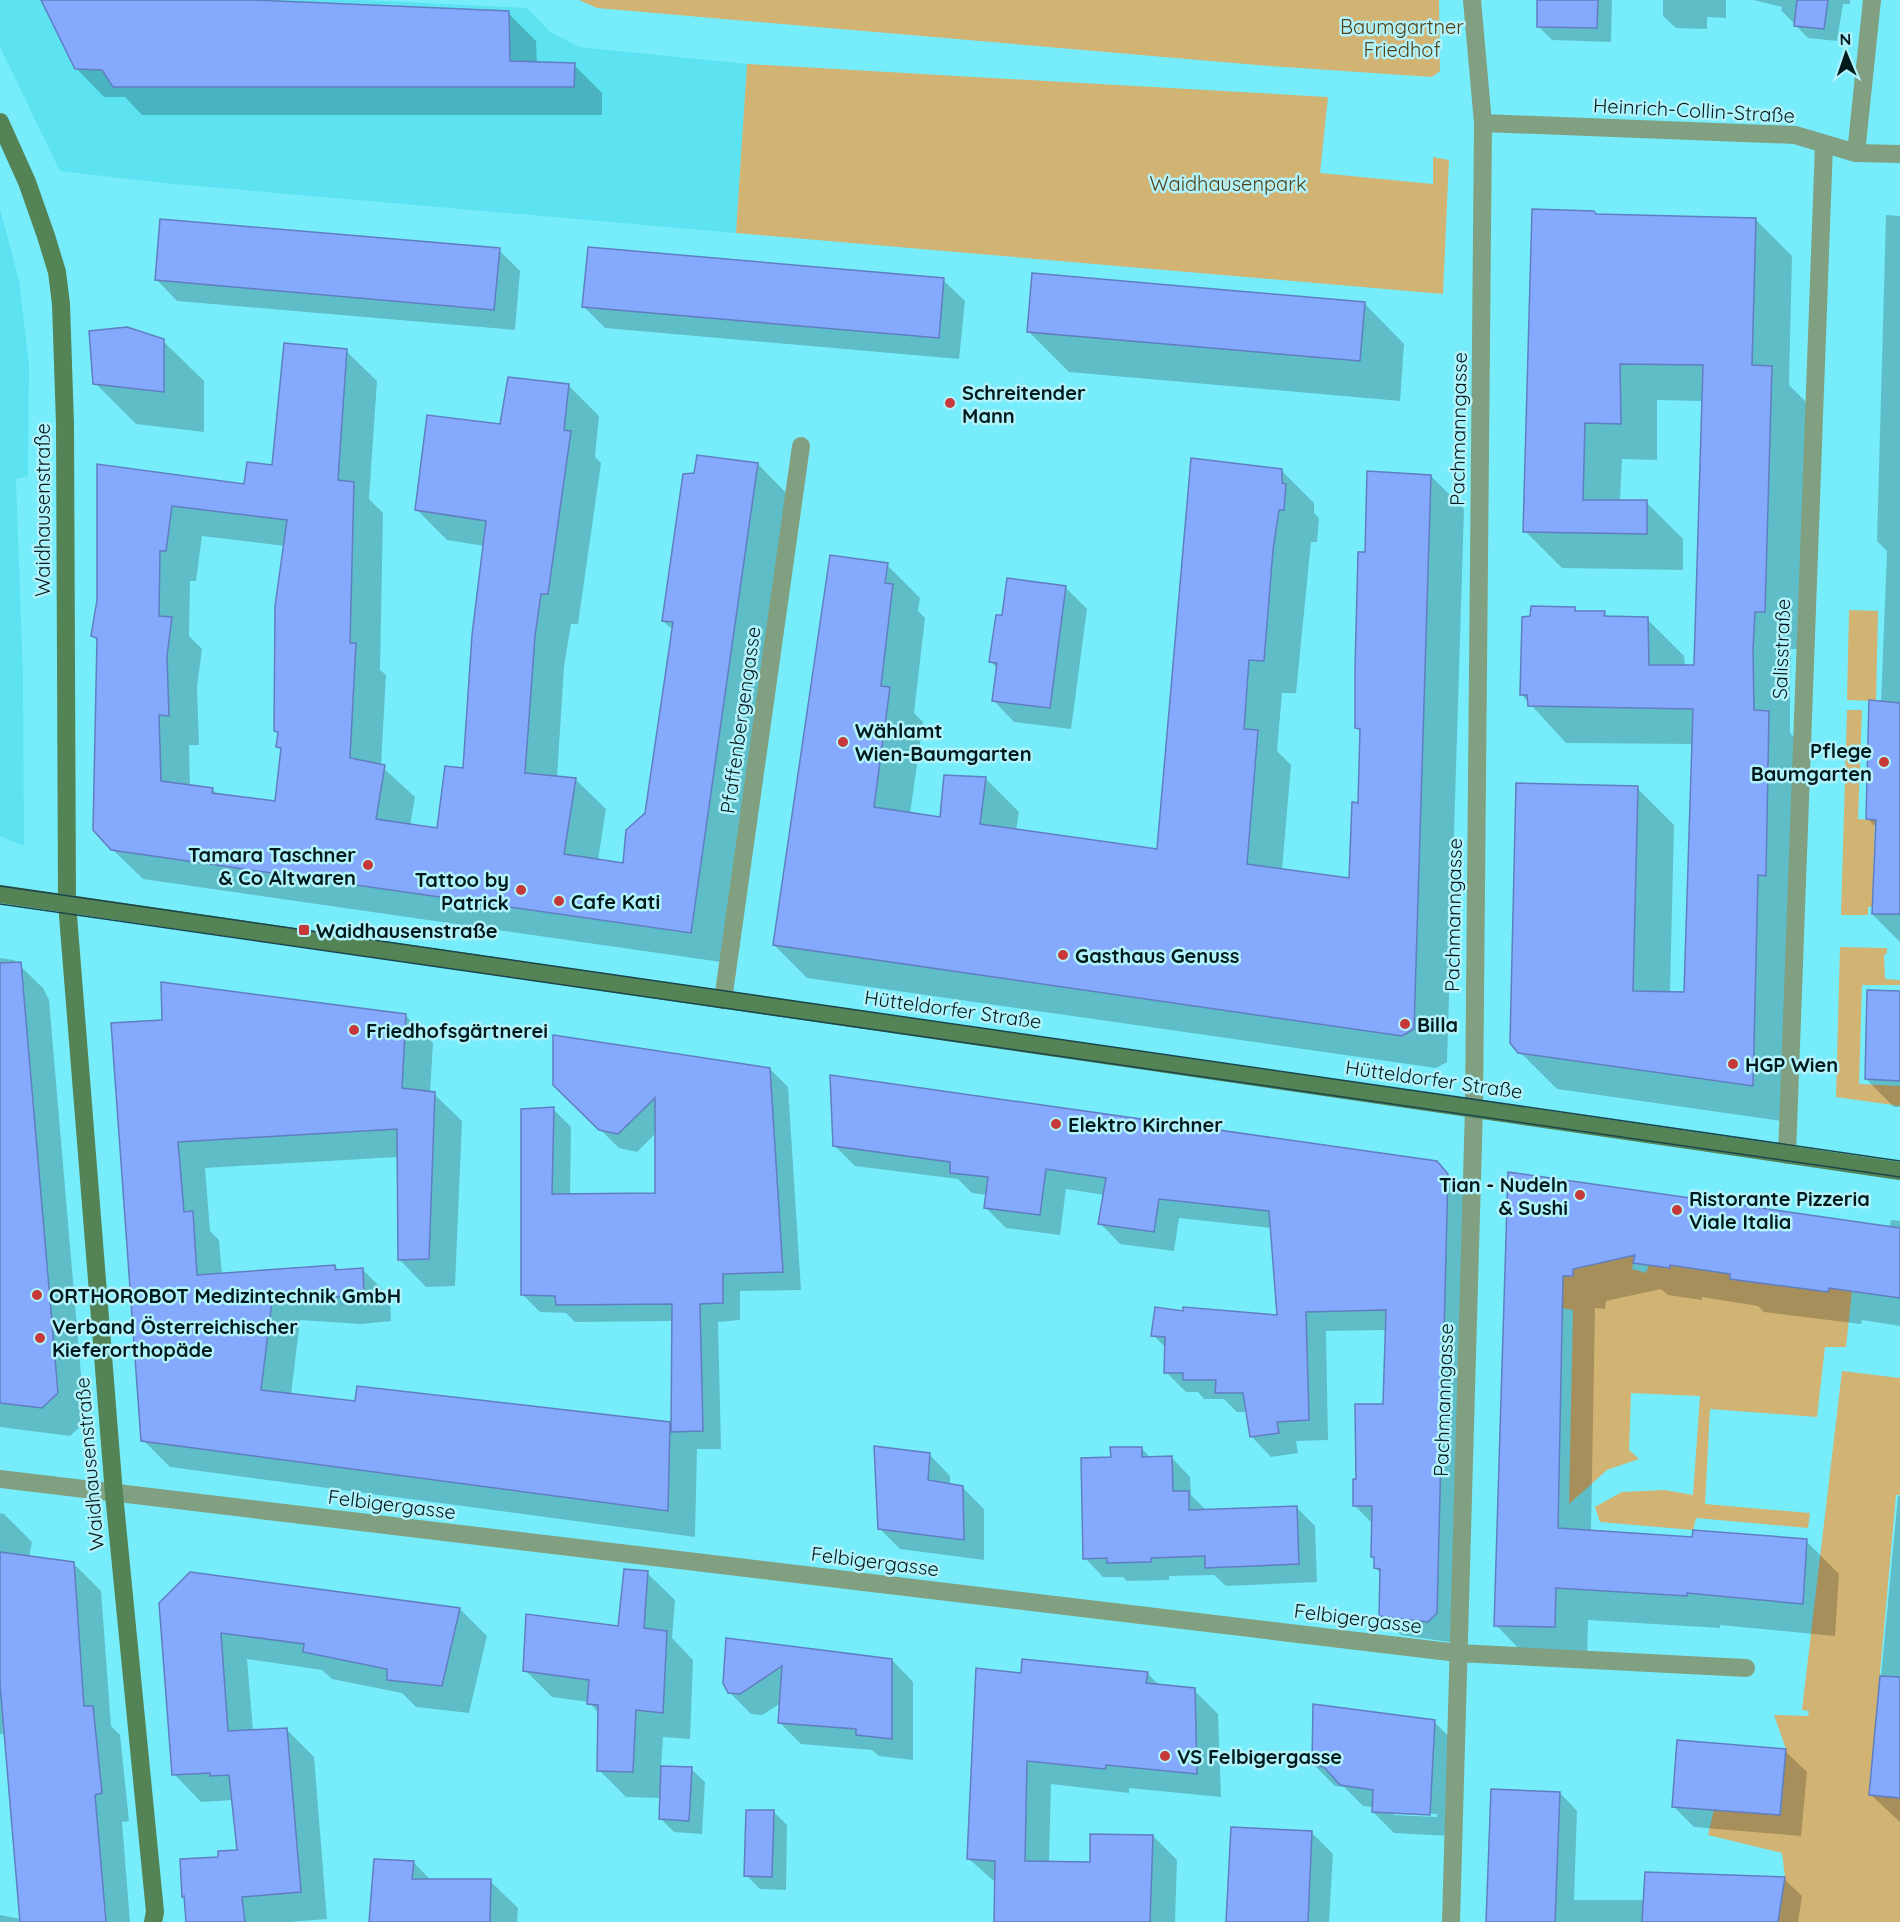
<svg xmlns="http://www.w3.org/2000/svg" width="1900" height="1922" font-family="Quicksand,sans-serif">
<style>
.built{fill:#5ce2f1}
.green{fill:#d1b373}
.shadow{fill:#0003;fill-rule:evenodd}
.building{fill:#85a9fc;stroke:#607ec1;stroke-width:1.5;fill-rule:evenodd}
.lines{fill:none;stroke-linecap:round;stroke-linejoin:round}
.street{stroke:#80a081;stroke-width:18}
.secondary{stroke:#548356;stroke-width:18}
.tram{stroke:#1a474d;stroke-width:1.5}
.poi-dot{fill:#c73838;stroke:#b2f3fb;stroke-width:2}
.labels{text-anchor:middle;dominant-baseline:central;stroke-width:5;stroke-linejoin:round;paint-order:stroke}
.park-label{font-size:20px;fill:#524017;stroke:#b2f3fb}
.street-label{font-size:20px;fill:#011a1d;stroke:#b2f3fb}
.poi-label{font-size:20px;font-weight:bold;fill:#011a1d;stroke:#b2f3fb;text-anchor:start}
</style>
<rect width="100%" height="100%" fill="#77edfb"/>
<path class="built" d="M 0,0 L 365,0 L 527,8 L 550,32 L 579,47 L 747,64 L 736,233 L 163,183 L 60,171 L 0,47 Z
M 0,209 L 19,280 L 29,365 L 28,476 L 16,479 L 23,676 L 24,846 L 0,836 Z"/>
<path class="green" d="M 579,0 L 1439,0 L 1440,71 L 1432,77 L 1257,65 L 597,8 Z
M 747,64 L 1328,97 L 1320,173 L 1433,184 L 1433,157 L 1449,160 L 1443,294 L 736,233 Z
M 1849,610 L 1878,611 L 1876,701 L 1847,700 Z
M 1847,710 L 1862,710 L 1858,819 L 1875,820 L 1872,907 L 1868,907 L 1868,915 L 1841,915 Z
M 1840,947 L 1887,948 L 1887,953 L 1884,955 L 1885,979 L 1900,980 L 1900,985 L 1862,985 L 1859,1084 L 1900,1086 L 1900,1106 L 1836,1097 Z
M 1636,1250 L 1632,1269 L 1646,1273 L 1649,1265 L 1670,1255 L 1713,1262 L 1712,1271 L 1730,1274 L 1730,1279 L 1753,1283 L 1754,1277 L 1828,1292 L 1829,1288 L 1852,1291 L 1846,1347 L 1825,1347 L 1817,1417 L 1710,1409 L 1705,1504 L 1810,1513 L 1808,1528 L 1696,1518 L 1693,1530 L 1600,1522 L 1595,1507 L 1622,1492 L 1664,1490 L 1693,1495 L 1700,1396 L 1631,1393 L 1629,1450 L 1639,1459 L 1607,1470 L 1569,1504 L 1573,1310 L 1562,1308 L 1563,1276 L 1573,1276 L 1573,1266 Z
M 1842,1371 L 1900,1378 L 1900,1495 L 1896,1495 L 1869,1795 L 1900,1798 L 1900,1922 L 1778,1922 L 1785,1877 L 1782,1853 L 1708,1835 L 1714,1810 L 1781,1815 L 1786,1749 L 1774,1715 L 1808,1716 L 1809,1711 L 1802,1710 Z"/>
<path class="shadow" d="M 43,0 L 221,0 L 508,13 L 536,41 L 537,63 L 574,65 L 602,93 L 602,115 L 142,115 L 125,97 L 104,97 L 76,68 Z
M 1539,0 L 1612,0 L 1611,42 L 1552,40 L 1538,26 Z
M 1663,0 L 1726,0 L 1726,18 L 1707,17 L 1707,29 L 1676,28 L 1663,16 Z
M 1753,0 L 1850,0 L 1850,4 L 1843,4 L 1837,41 L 1808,38 L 1781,10 L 1782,7 Z
M 1886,215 L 1900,216 L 1900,942 L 1873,915 L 1877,828 L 1868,819 L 1881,703 L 1887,551 L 1877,541 Z
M 1596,216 L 1755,219 L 1792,256 L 1789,385 L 1808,404 L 1801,649 L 1791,649 L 1790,688 L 1790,733 L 1806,749 L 1789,1122 L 1557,1089 L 1511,1043 L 1637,788 L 1674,825 L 1670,993 L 1685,994 L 1693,744 L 1566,743 L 1521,694 L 1574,608 L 1578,612 L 1604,612 L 1610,618 L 1647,619 L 1684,656 L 1685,667 L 1694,667 L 1703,401 L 1657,400 L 1657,460 L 1622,459 L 1620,502 L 1646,502 L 1683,539 L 1683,570 L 1562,568 L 1525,531 Z
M 499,250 L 520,271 L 515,330 L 177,301 L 156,279 Z
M 943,280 L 965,301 L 959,359 L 605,328 L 584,307 Z
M 1364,303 L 1404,344 L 1400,401 L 1069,372 L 1029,332 Z
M 163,341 L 204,381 L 204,432 L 136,424 L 95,383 Z
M 346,351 L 377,381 L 369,499 L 383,513 L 380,670 L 386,675 L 381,766 L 415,797 L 410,826 L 438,830 L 465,770 L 484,546 L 447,540 L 417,510 L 502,425 L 568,385 L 599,416 L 595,457 L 601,463 L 578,624 L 571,624 L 564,667 L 557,777 L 575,779 L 606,809 L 598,860 L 625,865 L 647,814 L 673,630 L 663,621 L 758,464 L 788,495 L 721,962 L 143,879 L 112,849 L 98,642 L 93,636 L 98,601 L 98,465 L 245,486 L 274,467 ZM 202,536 L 285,546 L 275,731 L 279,735 L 278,747 L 282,751 L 276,803 L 218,795 L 212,789 L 190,787 L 189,745 L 199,745 L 197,687 L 202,649 L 189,636 L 190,581 L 196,581 Z
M 1281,470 L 1314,503 L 1314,513 L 1319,518 L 1317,542 L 1311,542 L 1296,693 L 1282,693 L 1277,751 L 1291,765 L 1282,870 L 1351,880 L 1360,804 L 1361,732 L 1357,728 L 1366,554 L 1431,476 L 1464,509 L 1447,1062 L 1436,1068 L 807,978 L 774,945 L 887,565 L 920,598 L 918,611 L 925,618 L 914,713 L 923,722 L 910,814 L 941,819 L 945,776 L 986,779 L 1019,812 L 1016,830 L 1158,851 Z
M 1066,588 L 1087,609 L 1071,729 L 1014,722 L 993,700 L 997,668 L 990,661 L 1004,617 Z
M 0,958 L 14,960 L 43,988 L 49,1000 L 85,1422 L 70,1436 L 0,1427 Z
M 1900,993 L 1900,1107 L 1894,1107 L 1866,1079 Z
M 405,1015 L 433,1043 L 430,1093 L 434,1094 L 462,1121 L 455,1286 L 426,1287 L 399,1259 L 398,1157 L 205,1168 L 210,1231 L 219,1240 L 222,1275 L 335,1266 L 340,1271 L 363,1270 L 390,1297 L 391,1321 L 361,1324 L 300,1320 L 291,1395 L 356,1402 L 669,1424 L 672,1427 L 673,1321 L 575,1322 L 566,1313 L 540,1312 L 522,1294 L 553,1109 L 571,1127 L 570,1195 L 656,1194 L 656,1133 L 637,1152 L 619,1148 L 555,1085 L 770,1069 L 788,1087 L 801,1290 L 740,1291 L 740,1320 L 718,1322 L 721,1449 L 697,1449 L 695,1537 L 170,1467 L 143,1440 L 112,1024 Z
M 835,1146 L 1436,1162 L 1468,1196 L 1457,1633 L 1449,1642 L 1401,1635 L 1381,1615 L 1381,1574 L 1376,1568 L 1376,1559 L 1373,1556 L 1373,1524 L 1354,1505 L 1358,1480 L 1385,1405 L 1387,1330 L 1326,1331 L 1328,1440 L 1296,1441 L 1298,1453 L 1271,1457 L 1251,1436 L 1247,1412 L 1237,1412 L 1224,1399 L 1204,1399 L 1198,1392 L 1186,1392 L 1166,1372 L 1166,1348 L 1153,1335 L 1185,1313 L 1278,1317 L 1271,1228 L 1179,1218 L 1174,1251 L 1120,1244 L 1100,1223 L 1105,1195 L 1066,1189 L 1060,1235 L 1006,1228 L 986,1208 L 988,1195 L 972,1193 L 958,1179 L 855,1166 Z
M 1509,1174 L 1889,1229 L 1891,1220 L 1900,1221 L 1900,1326 L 1862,1320 L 1861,1324 L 1764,1312 L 1758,1306 L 1702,1297 L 1702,1300 L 1668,1295 L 1661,1289 L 1606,1301 L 1605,1309 L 1595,1308 L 1591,1531 L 1694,1538 L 1806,1541 L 1839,1574 L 1835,1636 L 1720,1625 L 1720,1628 L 1588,1620 L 1587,1659 L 1528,1658 L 1496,1625 Z
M 1141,1448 L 1151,1458 L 1172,1458 L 1190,1477 L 1191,1495 L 1207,1511 L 1296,1507 L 1315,1526 L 1317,1582 L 1226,1586 L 1214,1575 L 1169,1576 L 1169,1580 L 1127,1581 L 1123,1577 L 1103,1577 L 1085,1558 L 1112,1459 Z
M 929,1454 L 950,1476 L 950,1486 L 963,1488 L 984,1509 L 984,1560 L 900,1549 L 879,1528 Z
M 1898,1496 L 1900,1496 L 1900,1822 L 1870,1794 Z
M 0,1513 L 4,1514 L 32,1542 L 29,1557 L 73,1563 L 101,1591 L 111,1726 L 120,1735 L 129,1821 L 122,1822 L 130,1922 L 0,1922 L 0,1915 L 21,1919 L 6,1733 L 0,1734 Z
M 647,1573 L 675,1600 L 672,1638 L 693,1660 L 690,1739 L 663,1737 L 661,1767 L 691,1769 L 705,1782 L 702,1834 L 674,1832 L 660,1818 L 661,1798 L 626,1797 L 599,1770 L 600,1715 L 589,1702 L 552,1697 L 525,1670 L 620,1628 Z
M 191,1574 L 460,1609 L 487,1636 L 469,1713 L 416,1707 L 402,1693 L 332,1679 L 322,1670 L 247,1659 L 253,1731 L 286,1729 L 314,1757 L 327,1919 L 289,1922 L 187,1922 L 220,1858 L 238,1852 L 233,1800 L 201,1802 L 174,1774 Z
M 727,1640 L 892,1660 L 913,1682 L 913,1760 L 879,1756 L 872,1750 L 801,1744 L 779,1722 L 781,1703 L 762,1715 L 751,1714 L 729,1692 Z
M 1147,1673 L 1160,1686 L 1194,1690 L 1218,1714 L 1221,1797 L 1129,1788 L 1129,1793 L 1051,1784 L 1049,1863 L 1091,1863 L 1153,1836 L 1177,1860 L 1175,1922 L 996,1922 L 996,1883 L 969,1859 L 1022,1674 Z
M 1434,1722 L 1456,1743 L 1450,1836 L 1394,1833 L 1373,1812 L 1373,1807 L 1363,1806 L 1344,1787 L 1335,1786 L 1314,1765 ZM 1394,1812 L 1437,1814 L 1437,1817 L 1394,1815 Z
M 1785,1751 L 1807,1772 L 1801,1836 L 1694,1827 L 1673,1806 Z
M 1560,1793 L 1577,1811 L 1574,1900 L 1645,1900 L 1784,1879 L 1802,1896 L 1798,1922 L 1488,1922 Z
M 773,1811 L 787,1825 L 786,1890 L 760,1889 L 746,1875 Z
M 1312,1833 L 1333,1854 L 1329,1922 L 1228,1922 Z
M 414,1863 L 432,1881 L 490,1881 L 518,1908 L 517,1922 L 372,1922 Z"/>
<path class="building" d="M 41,0 L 255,0 L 509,11 L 510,61 L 575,63 L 574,87 L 113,87 L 102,70 L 75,69 Z
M 1537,0 L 1598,0 L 1597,28 L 1537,27 Z
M 1797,0 L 1828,0 L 1824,29 L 1794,26 Z
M 1532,209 L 1594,211 L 1596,214 L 1756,218 L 1752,365 L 1772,366 L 1765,612 L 1755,612 L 1753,650 L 1754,710 L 1769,711 L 1766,876 L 1758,875 L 1753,1086 L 1518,1053 L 1510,1043 L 1516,783 L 1638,786 L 1633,991 L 1684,992 L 1693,709 L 1528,706 L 1527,695 L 1520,695 L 1522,617 L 1530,616 L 1531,606 L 1575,607 L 1575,611 L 1605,611 L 1604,616 L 1648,617 L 1649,665 L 1694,665 L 1703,365 L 1620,364 L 1621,424 L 1585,423 L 1583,500 L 1647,500 L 1647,534 L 1523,532 Z
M 160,219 L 500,248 L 494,310 L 155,280 Z
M 588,247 L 944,278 L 939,338 L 582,307 Z
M 1032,273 L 1365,302 L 1360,361 L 1027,332 Z
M 127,327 L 164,339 L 164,392 L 93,384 L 89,331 Z
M 284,343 L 347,349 L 338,480 L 354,482 L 350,643 L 356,643 L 350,758 L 385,765 L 376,819 L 437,828 L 445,766 L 463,768 L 472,635 L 486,521 L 415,510 L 427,415 L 500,424 L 508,377 L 569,384 L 564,430 L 571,431 L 548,594 L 541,594 L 535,636 L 525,773 L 576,778 L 564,854 L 623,863 L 626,830 L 645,813 L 673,622 L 662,621 L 683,474 L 694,473 L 697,455 L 758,463 L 691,933 L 111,850 L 93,830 L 97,638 L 91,636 L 97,600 L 97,464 L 244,484 L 247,462 L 272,465 ZM 172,506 L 287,520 L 275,606 L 274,731 L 278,732 L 276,747 L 281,748 L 275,801 L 212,793 L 213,788 L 161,781 L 159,715 L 169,716 L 167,656 L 172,617 L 159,616 L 160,551 L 166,551 Z
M 1191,458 L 1282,469 L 1282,483 L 1286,484 L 1284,510 L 1279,510 L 1273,550 L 1264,661 L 1249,660 L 1244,729 L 1258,730 L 1247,864 L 1349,878 L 1352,802 L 1358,803 L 1360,729 L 1355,728 L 1355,669 L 1358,552 L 1365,552 L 1367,471 L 1431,475 L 1414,1029 L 1402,1036 L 773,945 L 830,555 L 888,563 L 885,583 L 893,584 L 881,686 L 890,687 L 874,807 L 940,817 L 944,775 L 986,777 L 980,824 L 1157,849 Z
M 1007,578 L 1066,586 L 1050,708 L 992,701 L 997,663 L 989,662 L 996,615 L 1002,615 Z
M 1869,700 L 1900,703 L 1900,914 L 1872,914 L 1876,820 L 1866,819 Z
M 21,962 L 58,1393 L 42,1408 L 0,1403 L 0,963 Z
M 161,982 L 406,1014 L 402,1088 L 435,1092 L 429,1259 L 398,1260 L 397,1129 L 178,1142 L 184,1212 L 193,1211 L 197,1275 L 335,1265 L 335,1270 L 363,1268 L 364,1295 L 333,1297 L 273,1293 L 261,1390 L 355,1401 L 357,1386 L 670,1422 L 668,1511 L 141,1441 L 111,1023 L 162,1020 Z
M 1867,990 L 1900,991 L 1900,1081 L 1865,1079 Z
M 553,1035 L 770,1068 L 783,1272 L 723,1274 L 723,1303 L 700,1304 L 703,1431 L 671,1432 L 672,1304 L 556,1305 L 555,1296 L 521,1295 L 521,1109 L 554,1107 L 552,1194 L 655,1193 L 655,1098 L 618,1134 L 599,1130 L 553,1085 Z
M 830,1075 L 1437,1161 L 1448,1174 L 1437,1613 L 1428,1622 L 1379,1616 L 1380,1569 L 1374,1568 L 1374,1557 L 1371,1557 L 1372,1506 L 1353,1506 L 1353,1479 L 1356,1479 L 1355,1404 L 1383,1404 L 1386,1310 L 1306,1312 L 1309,1420 L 1277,1422 L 1279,1433 L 1250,1437 L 1243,1393 L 1215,1393 L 1216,1380 L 1183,1380 L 1183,1373 L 1164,1373 L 1165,1337 L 1151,1336 L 1155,1307 L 1183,1311 L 1183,1307 L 1277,1315 L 1269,1211 L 1159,1199 L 1154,1232 L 1098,1224 L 1106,1178 L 1046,1169 L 1040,1215 L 984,1208 L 988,1177 L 950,1173 L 950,1162 L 833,1146 Z
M 1508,1172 L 1900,1228 L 1900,1298 L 1829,1288 L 1828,1292 L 1730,1279 L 1730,1274 L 1670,1265 L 1670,1268 L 1633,1263 L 1635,1255 L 1573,1269 L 1573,1276 L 1563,1276 L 1558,1528 L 1692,1537 L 1693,1530 L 1807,1539 L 1803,1604 L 1687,1593 L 1687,1596 L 1556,1588 L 1555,1627 L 1494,1626 Z
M 874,1446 L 930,1453 L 928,1480 L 963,1486 L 964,1540 L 878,1529 Z
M 1110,1447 L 1142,1447 L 1142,1457 L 1172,1456 L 1173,1491 L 1189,1491 L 1189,1510 L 1297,1506 L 1299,1564 L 1205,1568 L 1205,1556 L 1151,1558 L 1151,1562 L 1107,1563 L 1107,1558 L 1083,1559 L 1081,1458 L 1111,1457 Z
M 0,1552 L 74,1562 L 84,1706 L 93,1706 L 102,1793 L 95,1795 L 106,1922 L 20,1922 L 0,1684 Z
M 624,1569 L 648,1571 L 644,1628 L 667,1631 L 663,1713 L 636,1710 L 633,1772 L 597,1771 L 598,1705 L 587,1704 L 589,1680 L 523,1671 L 526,1614 L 618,1626 Z
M 190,1572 L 460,1608 L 442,1686 L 387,1680 L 387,1669 L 303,1652 L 304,1644 L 221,1633 L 228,1731 L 287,1728 L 301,1892 L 242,1897 L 245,1922 L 186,1922 L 184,1896 L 182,1897 L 180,1859 L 218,1857 L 218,1851 L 237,1850 L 229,1775 L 210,1776 L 210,1773 L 172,1775 L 159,1603 Z
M 726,1638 L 892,1659 L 892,1739 L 856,1735 L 856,1729 L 778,1723 L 782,1666 L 740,1694 L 728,1693 L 723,1683 Z
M 1022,1659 L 1148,1672 L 1146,1683 L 1195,1688 L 1197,1774 L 1106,1765 L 1105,1769 L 1027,1761 L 1025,1861 L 1090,1862 L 1090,1834 L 1153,1835 L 1150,1922 L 994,1922 L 995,1861 L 967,1859 L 976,1668 L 1021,1673 Z
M 1880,1676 L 1900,1677 L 1900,1798 L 1869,1795 Z
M 1313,1704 L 1435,1720 L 1430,1815 L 1372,1812 L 1373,1790 L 1340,1785 L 1324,1767 L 1312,1765 Z
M 1677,1740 L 1786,1749 L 1780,1815 L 1672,1807 Z
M 661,1766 L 692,1767 L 689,1821 L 659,1819 Z
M 1491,1789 L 1560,1792 L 1555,1922 L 1486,1922 Z
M 746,1810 L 774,1810 L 772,1877 L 744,1876 Z
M 1231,1827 L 1312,1831 L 1308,1922 L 1226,1922 Z
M 374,1859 L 414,1861 L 412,1879 L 491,1879 L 490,1922 L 369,1922 Z
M 1645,1872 L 1785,1877 L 1778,1922 L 1642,1922 Z"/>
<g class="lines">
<path class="street" d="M 1483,123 L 1795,135 L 1856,153 L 1900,154
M 1856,153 L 1872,0
M 723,1000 L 801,446
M 1787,1155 L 1824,144
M 0,1479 L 1458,1653 L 1746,1668
M 1451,1922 L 1474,1107 L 1483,123 L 1472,0"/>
<path class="secondary" d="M 0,122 L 27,182 L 46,236 L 57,272 L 61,304 L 65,424 L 67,903 L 114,1494 L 155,1912 L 153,1922
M 0,894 L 1900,1171"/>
<path class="tram" d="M 0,886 L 1900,1161
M 0,904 L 1900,1177"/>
</g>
<g class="poi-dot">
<circle cx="950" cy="403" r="6"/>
<circle cx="843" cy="742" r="6"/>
<circle cx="1884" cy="762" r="6"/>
<circle cx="368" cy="865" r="6"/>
<circle cx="521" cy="890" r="6"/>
<circle cx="559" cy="901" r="6"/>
<rect x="298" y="924" width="12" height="12" rx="3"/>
<circle cx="1063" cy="955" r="6"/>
<circle cx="1405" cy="1024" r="6"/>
<circle cx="354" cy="1030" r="6"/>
<circle cx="1733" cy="1064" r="6"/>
<circle cx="1056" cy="1124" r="6"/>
<circle cx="1580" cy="1195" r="6"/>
<circle cx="1677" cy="1210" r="6"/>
<circle cx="37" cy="1295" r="6"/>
<circle cx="40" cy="1338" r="6"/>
<circle cx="1165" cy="1756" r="6"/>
</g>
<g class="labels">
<g class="park-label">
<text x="1402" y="26">Baumgartner<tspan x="1402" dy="23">Friedhof</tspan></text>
<text x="1228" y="183">Waidhausenpark</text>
</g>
<g class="street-label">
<text transform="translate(1694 110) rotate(3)">Heinrich-Collin-Straße</text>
<text transform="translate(1458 429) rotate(-89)">Pachmanngasse</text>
<text transform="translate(42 510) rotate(-90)">Waidhausenstraße</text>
<text transform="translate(1781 649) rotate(-88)">Salisstraße</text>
<text transform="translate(740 720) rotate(-82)">Pfaffenbergengasse</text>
<text transform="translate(1453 915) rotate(-89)">Pachmanngasse</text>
<text transform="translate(953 1009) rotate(8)">Hütteldorfer Straße</text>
<text transform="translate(1434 1079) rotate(8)">Hütteldorfer Straße</text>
<text transform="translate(1443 1400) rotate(-88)">Pachmanngasse</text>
<text transform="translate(89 1464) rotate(-95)">Waidhausenstraße</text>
<text transform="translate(392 1504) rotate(7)">Felbigergasse</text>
<text transform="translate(875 1561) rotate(7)">Felbigergasse</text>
<text transform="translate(1358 1618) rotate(7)">Felbigergasse</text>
</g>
<g class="poi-label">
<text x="962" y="392">Schreitender<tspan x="962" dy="23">Mann</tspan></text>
<text x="855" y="730">Wählamt<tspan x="855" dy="23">Wien-Baumgarten</tspan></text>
<text x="1872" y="750" text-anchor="end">Pflege<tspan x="1872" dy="23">Baumgarten</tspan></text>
<text x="356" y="854" text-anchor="end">Tamara Taschner<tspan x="356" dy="23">&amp; Co Altwaren</tspan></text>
<text x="509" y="879" text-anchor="end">Tattoo by<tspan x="509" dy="23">Patrick</tspan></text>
<text x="571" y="901">Cafe Kati</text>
<text x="316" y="930">Waidhausenstraße</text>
<text x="1075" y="955">Gasthaus Genuss</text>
<text x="1417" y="1024">Billa</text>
<text x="366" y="1030">Friedhofsgärtnerei</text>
<text x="1745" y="1064">HGP Wien</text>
<text x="1068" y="1124">Elektro Kirchner</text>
<text x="1568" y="1184" text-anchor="end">Tian - Nudeln<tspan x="1568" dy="23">&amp; Sushi</tspan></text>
<text x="1689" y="1198">Ristorante Pizzeria<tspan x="1689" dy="23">Viale Italia</tspan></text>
<text x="49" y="1295">ORTHOROBOT Medizintechnik GmbH</text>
<text x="52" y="1326">Verband Österreichischer<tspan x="52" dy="23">Kieferorthopäde</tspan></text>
<text x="1177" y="1756">VS Felbigergasse</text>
</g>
</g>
<g transform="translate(1846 54) rotate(358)" stroke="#b2f3fb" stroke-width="4.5" paint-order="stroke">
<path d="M0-4.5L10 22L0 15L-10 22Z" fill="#011a1d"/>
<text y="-9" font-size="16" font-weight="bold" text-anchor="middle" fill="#011a1d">N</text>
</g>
</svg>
